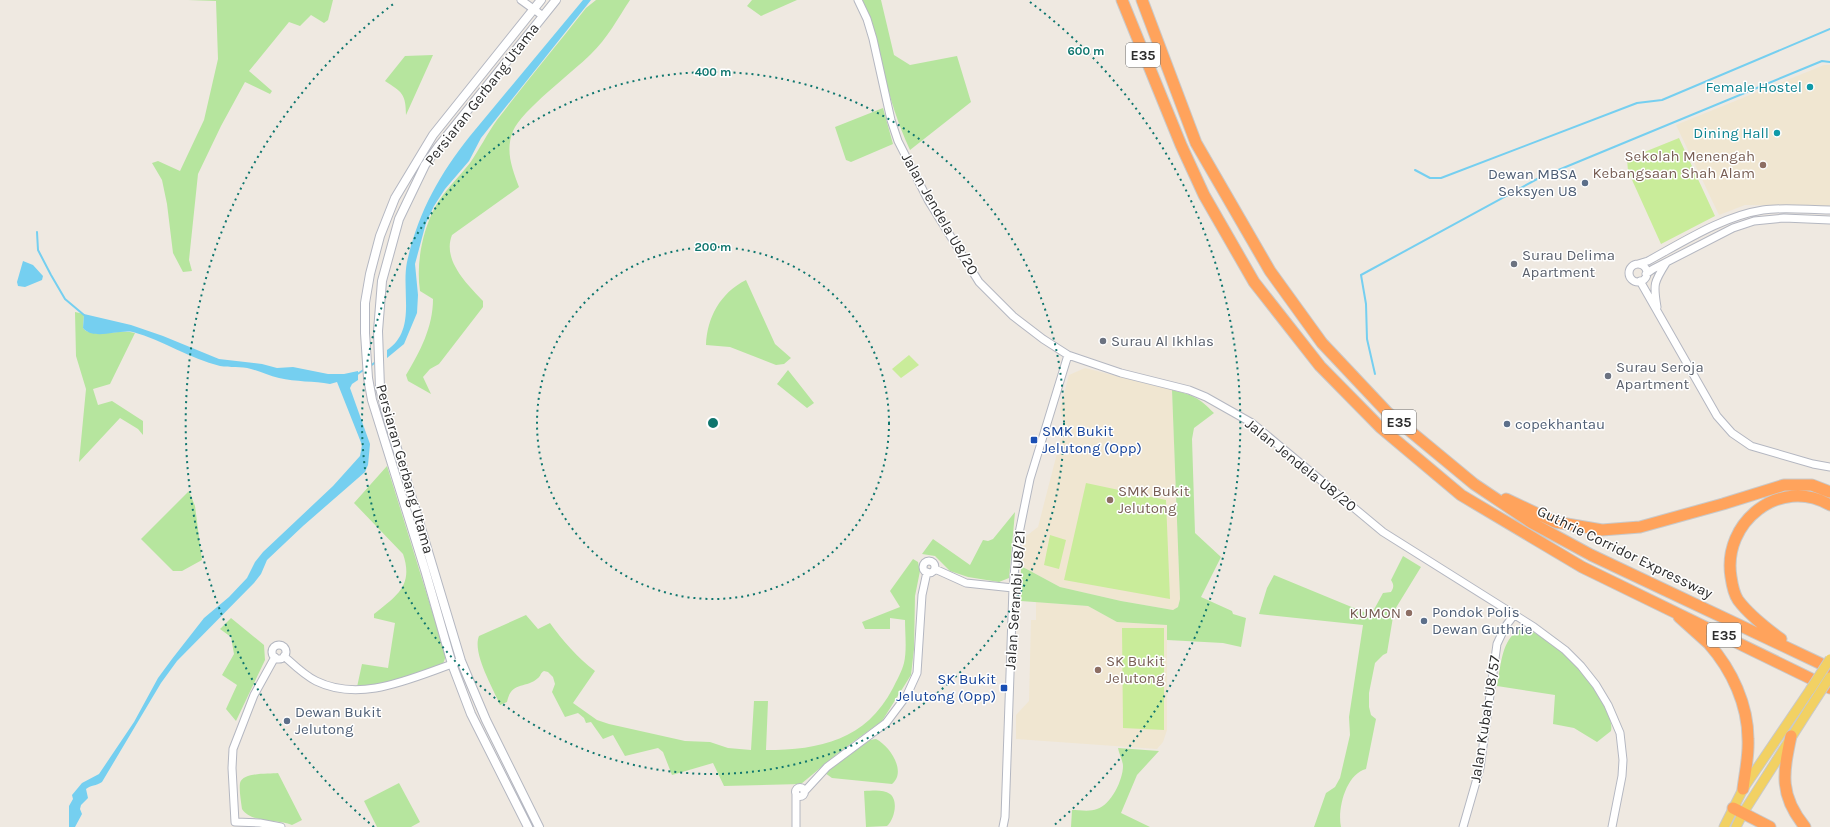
<svg xmlns="http://www.w3.org/2000/svg" width="1830" height="827" font-family="Karla,sans-serif">
<style>
.education{fill:#f0e6d1}
.green{fill:#b6e59e}
.pitch{fill:#c9ec9a}
.water{fill:#75cff0}
.lines{fill:none;stroke-linecap:round;stroke-linejoin:round}
.stream{stroke:#75cff0;stroke-width:2}
.tertiary-casing{stroke:#b4b7c1;stroke-width:9}
.secondary-casing{stroke:#b4b7c1;stroke-width:10}
.primary-casing{stroke:#c9c9c9;stroke-width:11}
.motorway-casing{stroke:#c9c9c9;stroke-width:13}
.tertiary{stroke:#fff;stroke-width:7}
.secondary{stroke:#fff;stroke-width:8}
.primary{stroke:#f2d163;stroke-width:9}
.motorway{stroke:#ffa35c;stroke-width:11}
.primary-bridge-casing{stroke:#c9c9c9;stroke-width:11;stroke-linecap:butt}
.primary-bridge{stroke:#f2d163;stroke-width:9}
.ring{fill:none;stroke:#0f766e;stroke-width:2;stroke-dasharray:2 4}
.culture-dot{fill:#0f9aa8;stroke:#fff;stroke-width:1.5}
.education-dot{fill:#8d6e63;stroke:#fff;stroke-width:1.5}
.service-dot{fill:#5c6f8a;stroke:#fff;stroke-width:1.5}
.worship-dot{fill:#6b7280;stroke:#fff;stroke-width:1.5}
.transit-dot{fill:#1a4fb4;stroke:#fff;stroke-width:1.5}
.labels{text-anchor:middle;dominant-baseline:central;stroke-width:3;stroke-linejoin:round;paint-order:stroke}
.shield{fill:#fff;stroke:#6d6d6d;stroke-width:1}
.shield-label{font-size:14px;font-weight:bold;fill:#2e2e2e}
.culture-label{font-size:15px;fill:#0d838f;stroke:#fff;text-anchor:end}
.street-label{font-size:15px;fill:#2e2e2e;stroke:#fff}
.education-label{font-size:15px;fill:#785e54;stroke:#fff;text-anchor:end}
.service-label{font-size:15px;fill:#4e5e75;stroke:#fff;text-anchor:start}
.worship-label{font-size:15px;fill:#5b616d;stroke:#fff;text-anchor:start}
.transit-label{font-size:15px;fill:#164399;stroke:#fff;text-anchor:start}
.centre{fill:#0f766e;stroke:#fff;stroke-width:2}
.ring-label{font-size:12px;text-anchor:middle;font-weight:bold;fill:#0f766e;stroke:#fff;stroke-width:3;stroke-linejoin:round;paint-order:stroke}
</style>
<rect width="100%" height="100%" fill="#efe9e1"/>
<path class="education" d="M 1824,65 L 1830,65 L 1830,206 L 1745,205 L 1719,215 L 1676,125 Z
M 1085,368 L 1172,390 L 1180,599 L 1178,607 L 1173,610 L 1121,601 L 1060,587 L 1021,566 L 1025,537 L 1038,527 L 1064,426 L 1060,409 L 1069,375 Z
M 1036,602 L 1088,606 L 1117,622 L 1167,625 L 1167,730 L 1163,742 L 1157,749 L 1016,739 L 1016,715 L 1029,701 L 1031,620 L 1036,620 Z"/>
<path class="green" d="M 188,0 L 333,0 L 328,20 L 324,23 L 311,15 L 300,26 L 289,22 L 249,71 L 272,91 L 270,94 L 245,82 L 221,126 L 198,174 L 189,260 L 192,271 L 183,272 L 173,253 L 167,204 L 162,180 L 152,163 L 158,161 L 180,171 L 204,120 L 218,59 L 216,1 Z
M 596,0 L 630,0 C 618,18 607,39 591,54 C 572,73 522,110 513,131 C 505,151 512,168 519,187 L 452,235 C 442,260 467,284 483,301 L 483,307 L 439,364 L 430,369 L 423,377 L 431,394 L 408,381 L 406,375 C 420,352 433,327 433,299 L 420,291 C 416,264 422,233 434,209 C 443,192 458,178 470,163 C 479,150 487,134 497,120 C 526,82 556,46 586,8 Z
M 752,0 L 797,0 L 761,16 L 747,6 Z
M 862,0 L 881,0 L 894,55 L 910,65 L 957,56 L 971,102 L 910,150 C 898,124 890,98 883,71 C 878,47 874,21 862,0 Z
M 433,55 L 406,115 C 406,94 402,92 385,81 L 405,56 Z
M 883,108 L 893,144 L 851,162 L 846,160 L 835,127 Z
M 746,280 L 775,344 L 791,358 L 784,364 L 776,365 L 730,347 L 706,345 C 707,318 720,293 746,280 Z
M 75,312 L 84,314 L 83,328 L 86,331 C 103,337 119,329 135,333 L 110,384 L 93,389 L 98,405 L 112,401 L 143,421 L 143,435 L 138,429 L 120,418 L 79,462 L 86,389 L 76,356 Z
M 788,370 L 814,403 L 807,408 L 777,384 Z
M 1172,390 C 1193,395 1198,397 1214,413 L 1194,428 L 1192,439 L 1195,533 L 1221,557 L 1201,597 L 1232,611 L 1233,614 L 1246,618 L 1241,647 L 1223,643 L 1167,640 L 1167,625 L 1117,622 L 1088,606 L 1021,601 L 1021,566 L 1060,587 L 1121,601 L 1173,610 L 1178,607 L 1180,599 Z
M 387,466 L 446,656 L 443,664 L 389,683 L 357,687 L 362,664 L 388,668 L 395,623 L 374,618 L 374,614 C 396,596 414,586 403,554 L 354,503 Z
M 189,491 L 195,506 L 202,560 L 182,571 L 173,571 L 141,539 Z
M 1015,512 L 1009,578 L 999,582 L 968,577 L 950,571 L 935,556 L 922,554 L 933,539 L 970,565 L 983,540 L 988,541 L 993,539 Z
M 1403,556 L 1421,567 L 1394,611 L 1387,653 L 1383,655 L 1375,663 L 1369,693 L 1369,707 L 1371,715 L 1376,719 L 1366,769 C 1346,774 1337,809 1341,827 L 1314,827 L 1326,793 L 1335,787 L 1340,778 L 1350,735 L 1349,717 L 1363,625 L 1259,614 L 1267,588 L 1274,575 L 1371,615 L 1383,593 L 1391,592 C 1394,587 1394,585 1391,580 Z
M 913,559 L 918,562 L 920,571 L 915,596 L 914,649 L 911,675 L 882,721 L 842,750 L 801,784 L 724,786 L 713,763 L 672,775 L 663,752 L 658,748 L 625,756 L 613,735 L 603,739 L 591,722 L 586,723 L 584,718 L 578,713 L 565,717 L 552,692 L 555,684 L 553,677 L 548,672 L 544,671 C 540,673 541,676 538,678 C 526,689 511,681 507,702 L 500,705 C 493,688 472,653 479,636 L 526,615 L 538,629 L 550,623 C 563,641 577,657 595,671 L 573,703 L 597,720 L 609,724 L 685,741 L 710,742 L 728,748 L 751,750 L 754,701 L 768,701 L 766,750 C 820,750 866,740 893,688 C 897,680 902,671 904,663 C 907,650 905,633 905,620 L 890,618 L 890,629 L 865,629 L 862,622 L 900,607 L 890,591 Z
M 231,618 L 264,645 L 265,660 L 236,721 L 226,709 L 237,685 L 222,675 L 234,654 L 231,637 L 220,629 Z
M 1521,629 C 1551,630 1617,702 1611,731 L 1597,742 L 1574,728 L 1553,724 L 1555,695 L 1497,686 C 1501,667 1501,638 1521,629 Z
M 876,739 C 890,746 907,772 892,784 L 832,778 L 825,773 L 870,740 Z
M 1118,748 L 1159,751 L 1137,775 L 1121,813 L 1150,827 L 1071,827 L 1072,810 C 1079,810 1090,812 1097,809 C 1111,805 1123,780 1123,766 C 1123,761 1119,754 1118,748 Z
M 278,773 L 302,820 L 292,825 C 277,819 251,823 242,809 C 241,801 239,791 240,783 C 243,772 269,774 278,773 Z
M 399,783 L 420,822 L 411,827 L 377,827 L 364,801 Z
M 864,791 C 872,791 883,789 890,794 C 899,801 894,820 887,826 L 866,827 Z"/>
<path class="pitch" d="M 1679,138 L 1715,216 L 1661,244 L 1628,171 L 1627,159 Z
M 909,355 L 919,365 L 901,378 L 892,369 Z
M 1086,483 L 1166,500 L 1170,599 L 1064,580 Z
M 1050,535 L 1066,540 L 1059,569 L 1044,565 Z
M 1122,628 L 1164,628 L 1164,730 L 1123,728 Z"/>
<path class="water" d="M 583,0 L 591,0 L 481,138 L 469,161 L 445,189 L 434,206 L 426,223 L 415,264 L 418,295 L 417,313 L 404,344 L 387,358 L 387,350 C 417,330 401,292 407,262 C 418,213 439,175 470,136 Z
M 23,261 L 33,265 L 43,276 L 42,280 L 25,287 L 18,286 L 17,282 Z
M 84,314 L 131,325 L 163,336 L 219,359 L 262,364 L 277,368 L 293,367 L 328,374 L 344,374 L 358,371 L 358,380 L 352,384 L 350,388 L 370,444 L 368,465 L 365,472 L 303,526 L 267,560 L 261,574 L 254,583 L 177,661 L 161,683 L 102,782 C 96,786 91,785 86,789 L 88,798 L 81,805 L 80,809 L 82,814 L 75,827 L 69,827 L 69,806 L 73,799 L 72,795 L 82,783 L 99,774 L 134,722 L 158,678 L 172,659 L 204,618 L 229,597 L 247,578 L 255,562 L 263,552 L 333,486 L 360,456 L 362,445 L 337,382 L 330,384 C 314,381 296,382 279,378 C 269,376 260,371 251,369 C 241,366 230,368 220,366 C 190,359 163,340 133,332 C 118,329 94,341 83,328 Z"/>
<g class="lines">
<path class="stream" d="M 1415,170 L 1430,178 L 1441,178 L 1637,103 L 1662,100 L 1830,29
M 37,232 L 38,250 L 51,275 L 65,299 L 84,315
M 369,367 L 377,361
M 1375,374 L 1367,339 L 1366,304 L 1361,275 L 1539,178 L 1822,61 L 1830,62
M 356,375 L 365,369"/>
<defs>
<path id="tertiary" d="M 521,0 L 543,16
M 858,0 L 867,19 L 873,39 L 891,120 L 898,141 L 928,200 L 979,282 L 1013,316 L 1043,339 L 1068,355 L 1121,373 L 1189,390 L 1206,397 L 1252,423 L 1383,532 L 1534,627 L 1565,650 L 1581,666 L 1596,685 L 1608,705 L 1620,733 L 1623,760 L 1622,776 L 1612,827
M 1638,264 L 1648,261 C 1683,242 1723,216 1763,210 C 1785,207 1808,210 1830,210
M1629 273a9 9 0 1 1 18 0a9 9 0 1 1-18 0Z
M 1646,274 L 1653,269 L 1733,228 L 1754,221 L 1784,218 L 1830,220
M 1640,281 L 1717,416 L 1732,433 L 1751,446 L 1813,464 L 1830,467
M 1657,307 C 1653,284 1654,282 1666,263
M923 567a6 6 0 1 1 12 0a6 6 0 1 1-12 0Z
M 935,569 L 966,583 L 1013,588
M272 652a7 7 0 1 1 14 0a7 7 0 1 1-14 0Z
M 284,656 C 294,665 304,675 316,681 C 363,704 415,676 461,661
M 275,657 L 254,695 L 233,749 L 232,768 L 235,822 L 260,823 L 281,827
M795.5 792a4.5 4.5 0 1 1 9 0a4.5 4.5 0 1 1-9 0Z
M 804,792 L 827,767 L 886,723 L 907,695 L 917,673 L 922,595 L 927,572
M 796,795 L 796,827
M 1003,827 L 1005,817 L 1013,588 L 1017,543 L 1030,479 L 1068,355
M 1463,827 L 1480,768 L 1497,644 L 1505,627 L 1514,615"/>
<path id="secondary" d="M 528,827 L 471,714 L 452,664 L 425,570 L 372,400 L 368,378 L 365,333 L 365,303 L 370,274 L 380,236 L 395,198 L 433,135 L 541,0
M 539,827 L 486,720 L 461,661 L 386,412 L 380,388 L 378,331 L 382,281 L 399,219 L 425,165 L 438,147 L 556,0"/>
<path id="primary" d="M 1724,827 L 1743,789 L 1810,690
M 1736,827 L 1743,813 L 1810,708"/>
<path id="motorway" d="M 1122,0 L 1181,145 L 1204,195 L 1254,282 L 1320,366 L 1380,427 L 1461,495 L 1582,567 L 1830,688
M 1142,0 L 1196,143 L 1270,271 L 1322,343 L 1387,412 L 1474,484 L 1532,523 L 1591,555 L 1830,668
M 1506,499 L 1555,522 L 1602,530 L 1640,527 L 1723,504 L 1784,485 L 1812,485 L 1830,492
M 1679,617 C 1689,626 1699,635 1709,644 C 1732,670 1748,705 1748,739 C 1749,756 1745,772 1743,789
M 1781,639 C 1766,628 1749,615 1738,600 C 1734,594 1732,584 1731,577 C 1722,522 1780,476 1830,505
M 1791,736 C 1783,774 1779,795 1805,827
M 1733,808 L 1770,827"/>
</defs>
<use href="#tertiary" class="tertiary-casing"/>
<use href="#secondary" class="secondary-casing"/>
<use href="#primary" class="primary-casing"/>
<use href="#motorway" class="motorway-casing"/>
<use href="#tertiary" class="tertiary"/>
<use href="#secondary" class="secondary"/>
<use href="#primary" class="primary"/>
<use href="#motorway" class="motorway"/>
<defs>
<path id="primary-bridge" d="M 1810,690 L 1830,659
M 1810,708 L 1830,677"/>
</defs>
<use href="#primary-bridge" class="primary-bridge-casing"/>
<use href="#primary-bridge" class="primary-bridge"/>
</g>
<g class="ring">
<circle cx="713" cy="423" r="176"/>
<circle cx="713" cy="423" r="351"/>
<path d="M374 827A527 527 0 0 1 396 2M1030 2A527 527 0 0 1 1052 827"/>
</g>
<g class="culture-dot">
<circle cx="1810" cy="87" r="4"/>
<circle cx="1777" cy="133" r="4"/>
</g>
<g class="education-dot">
<circle cx="1763" cy="165" r="4"/>
<circle cx="1110" cy="500" r="4"/>
<circle cx="1409" cy="613" r="4"/>
<circle cx="1098" cy="670" r="4"/>
</g>
<g class="service-dot">
<circle cx="1585" cy="183" r="4"/>
<circle cx="1507" cy="424" r="4"/>
<circle cx="1424" cy="621" r="4"/>
<circle cx="287" cy="721" r="4"/>
</g>
<g class="worship-dot">
<circle cx="1514" cy="264" r="4"/>
<circle cx="1103" cy="341" r="4"/>
<circle cx="1608" cy="376" r="4"/>
</g>
<g class="transit-dot">
<rect x="1030" y="436" width="8" height="8" rx="2"/>
<rect x="1000" y="684" width="8" height="8" rx="2"/>
</g>
<g class="labels">
<g class="shield">
<rect x="1126" y="43" width="34" height="24" rx="3"/>
<rect x="1382" y="410" width="34" height="24" rx="3"/>
<rect x="1707" y="623" width="34" height="24" rx="3"/>
</g>
<g class="shield-label">
<text x="1143" y="55">E35</text>
<text x="1399" y="422">E35</text>
<text x="1724" y="635">E35</text>
</g>
<g class="culture-label">
<text x="1802" y="87">Female Hostel</text>
<text x="1769" y="133">Dining Hall</text>
</g>
<g class="street-label">
<text transform="translate(482 94) rotate(-52)">Persiaran Gerbang Utama</text>
<text transform="translate(940 214) rotate(60)">Jalan Jendela U8/20</text>
<text transform="translate(1301 465) rotate(39)">Jalan Jendela U8/20</text>
<text transform="translate(405 469) rotate(74)">Persiaran Gerbang Utama</text>
<text transform="translate(1625 552) rotate(26)">Guthrie Corridor Expressway</text>
<text transform="translate(1015 600) rotate(-86)">Jalan Serambi U8/21</text>
<text transform="translate(1485 719) rotate(-81)">Jalan Kubah U8/57</text>
</g>
<g class="education-label">
<text x="1755" y="156">Sekolah Menengah<tspan x="1755" dy="17">Kebangsaan Shah Alam</tspan></text>
<text x="1118" y="491" text-anchor="start">SMK Bukit<tspan x="1118" dy="17">Jelutong</tspan></text>
<text x="1401" y="613">KUMON</text>
<text x="1106" y="661" text-anchor="start">SK Bukit<tspan x="1106" dy="17">Jelutong</tspan></text>
</g>
<g class="service-label">
<text x="1577" y="174" text-anchor="end">Dewan MBSA<tspan x="1577" dy="17">Seksyen U8</tspan></text>
<text x="1515" y="424">copekhantau</text>
<text x="1432" y="612">Pondok Polis<tspan x="1432" dy="17">Dewan Guthrie</tspan></text>
<text x="295" y="712">Dewan Bukit<tspan x="295" dy="17">Jelutong</tspan></text>
</g>
<g class="worship-label">
<text x="1522" y="255">Surau Delima<tspan x="1522" dy="17">Apartment</tspan></text>
<text x="1111" y="341">Surau Al Ikhlas</text>
<text x="1616" y="367">Surau Seroja<tspan x="1616" dy="17">Apartment</tspan></text>
</g>
<g class="transit-label">
<text x="1042" y="431">SMK Bukit<tspan x="1042" dy="17">Jelutong (Opp)</tspan></text>
<text x="996" y="679" text-anchor="end">SK Bukit<tspan x="996" dy="17">Jelutong (Opp)</tspan></text>
</g>
</g>
<circle cx="713" cy="423" r="6" class="centre"/>
<g class="ring-label">
<text x="1086" y="55">600 m</text>
<text x="713" y="76">400 m</text>
<text x="713" y="251">200 m</text>
</g>
</svg>
